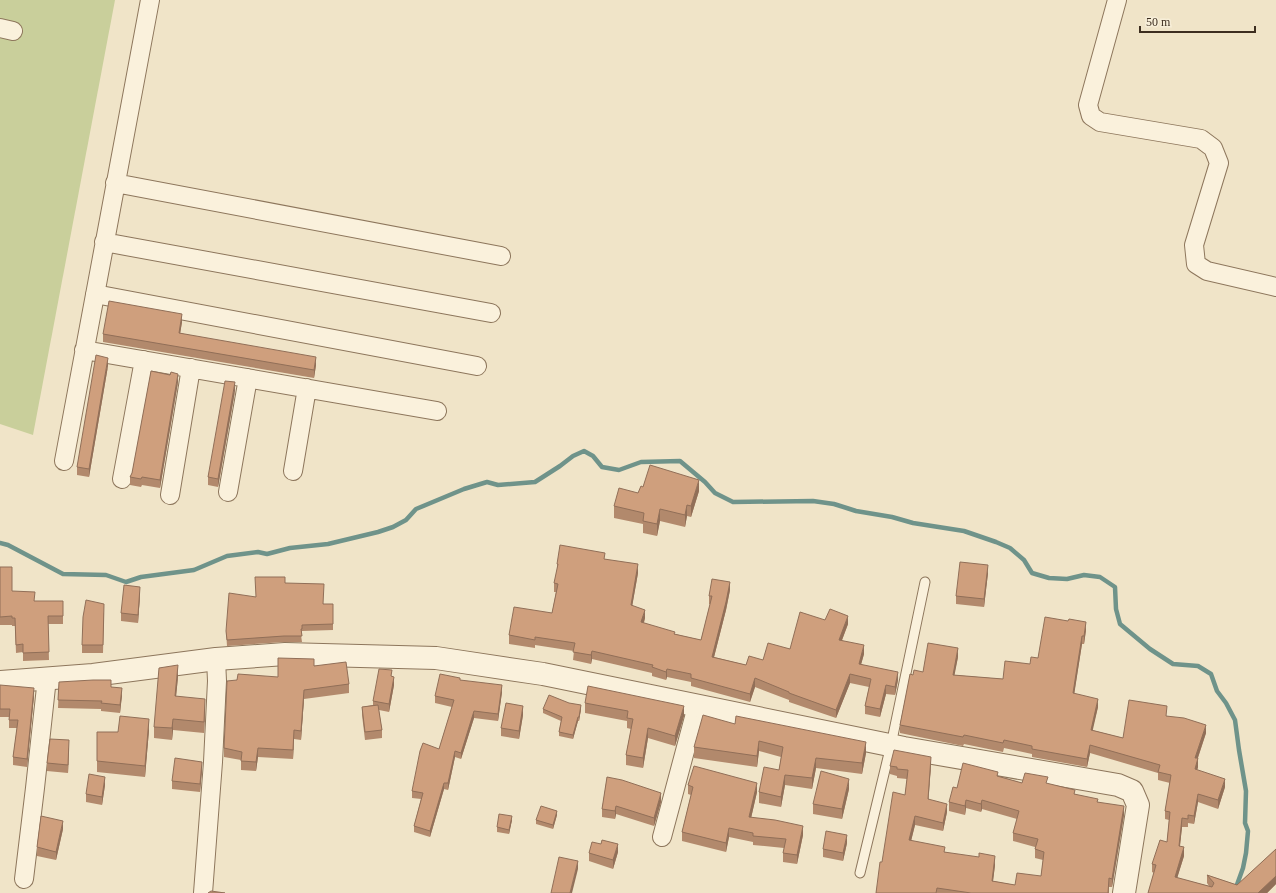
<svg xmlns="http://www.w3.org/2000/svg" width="1276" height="893" font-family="'Times New Roman',serif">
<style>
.green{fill:#c9cf9b}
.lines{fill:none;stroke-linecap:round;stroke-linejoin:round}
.stream{stroke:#6f938a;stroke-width:4.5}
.service-casing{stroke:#8d765c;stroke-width:11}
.minor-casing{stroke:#8d765c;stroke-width:20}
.tertiary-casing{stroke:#8d765c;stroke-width:24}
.service{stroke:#faf1dc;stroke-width:9}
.minor{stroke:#faf1dc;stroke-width:18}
.tertiary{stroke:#faf1dc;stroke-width:22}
.wall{fill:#b2896c}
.shaded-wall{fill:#916f58}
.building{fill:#cf9f7d;stroke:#916f58}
</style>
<rect width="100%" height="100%" fill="#f0e4c8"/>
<path class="green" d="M 0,0 L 115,0 L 33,435 L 0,424 Z"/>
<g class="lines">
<path class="stream" d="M 0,543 L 8,545 L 63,574 L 106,575 L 126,582 L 141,577 L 194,570 L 227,556 L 258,552 L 267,554 L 290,548 L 328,544 L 378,532 L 393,527 L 406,520 L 416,509 L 464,489 L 487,482 L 498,485 L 535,482 L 560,466 L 573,456 L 584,451 L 593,456 L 602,467 L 619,470 L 641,462 L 680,461 L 705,482 L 715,493 L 733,502 L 813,501 L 834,504 L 856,511 L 892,517 L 913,523 L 964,531 L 996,542 L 1010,548 L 1024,560 L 1032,573 L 1049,578 L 1067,579 L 1084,575 L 1100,577 L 1115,587 L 1116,609 L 1120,624 L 1150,649 L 1173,664 L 1198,666 L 1211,674 L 1217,691 L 1226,703 L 1235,720 L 1239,750 L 1246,791 L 1245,823 L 1248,831 L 1246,853 L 1243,868 L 1234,893"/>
<defs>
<path id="service" d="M 860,873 L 891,745 L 925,582"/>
<path id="minor" d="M 1117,0 L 1088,105 L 1091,116 L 1100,122 L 1201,139 L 1213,148 L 1219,163 L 1194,245 L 1196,264 L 1207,271 L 1276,287
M 0,28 L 13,31
M 115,183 L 501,256
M 104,242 L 491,313
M 95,294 L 477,366
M 84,350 L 437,411
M 64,461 L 150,0
M 293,471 L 307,388
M 122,479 L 144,360
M 228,492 L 248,378
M 170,495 L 191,368
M 662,837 L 697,706
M 24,879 L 35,788 L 47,678
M 203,893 L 213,762 L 217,681 L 216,659"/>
<path id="tertiary" d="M 0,682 L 93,675 L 216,659 L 285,654 L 436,658 L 543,674 L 904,748 L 1118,785 L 1132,791 L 1138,805 L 1124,893"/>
</defs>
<use href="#service" class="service-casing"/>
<use href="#minor" class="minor-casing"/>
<use href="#tertiary" class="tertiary-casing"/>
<use href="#service" class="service"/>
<use href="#minor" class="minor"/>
<use href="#tertiary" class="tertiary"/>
</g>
<path class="wall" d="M 182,322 L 180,333 L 316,365 L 314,378 L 103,342 L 103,334 Z
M 108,366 L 89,477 L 77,475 L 77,467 Z
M 178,382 L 160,488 L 142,485 L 141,487 L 130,485 L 130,477 Z
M 235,391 L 218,487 L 208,485 L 208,477 Z
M 643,487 L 699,491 L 691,517 L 687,516 L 685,527 L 660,521 L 657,536 L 643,533 L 643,524 L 614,518 L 614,506 L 638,493 Z
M 605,559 L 638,573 L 632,606 L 645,618 L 644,623 L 675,634 L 701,640 L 710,604 L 709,604 L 709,596 L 730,590 L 726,610 L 714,657 L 746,665 L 763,660 L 790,649 L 825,620 L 848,624 L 842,640 L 864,654 L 861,664 L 898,680 L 895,695 L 886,694 L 880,717 L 865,714 L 865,706 L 869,687 L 850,683 L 836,718 L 789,702 L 789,700 L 755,687 L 750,702 L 691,686 L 691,682 L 667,677 L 666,680 L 652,676 L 652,673 L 592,659 L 591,664 L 573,660 L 574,651 L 535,645 L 535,648 L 509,644 L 509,635 L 552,613 L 556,592 L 554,592 L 554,583 L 557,571 L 557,564 Z
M 0,567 L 12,591 L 35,601 L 63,601 L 63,624 L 48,624 L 49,660 L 23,661 L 23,652 L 16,653 L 15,626 L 12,626 L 12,625 L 0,625 Z
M 988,573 L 984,607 L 956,604 L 956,596 Z
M 285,583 L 324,604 L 333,604 L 333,630 L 302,631 L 302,635 L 301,635 L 302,642 L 284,642 L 227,646 L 226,631 L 256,597 Z
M 140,595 L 138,623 L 121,621 L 121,613 Z
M 104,612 L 103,653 L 82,653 L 82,645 Z
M 1086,630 L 1084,644 L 1082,644 L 1074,694 L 1098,707 L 1092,730 L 1123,738 L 1167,716 L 1206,733 L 1198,758 L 1198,767 L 1197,770 L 1225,787 L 1218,809 L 1198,802 L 1194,824 L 1188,823 L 1188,827 L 1182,827 L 1180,846 L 1184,856 L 1177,878 L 1209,886 L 1207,883 L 1207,875 L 1237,885 L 1276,849 L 1276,884 L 1267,893 L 1148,893 L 1154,873 L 1152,872 L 1152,864 L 1167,842 L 1169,820 L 1165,819 L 1165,811 L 1170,783 L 1158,780 L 1158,773 L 1090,753 L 1087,767 L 1032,757 L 1032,754 L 1004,748 L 1003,752 L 964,744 L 963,746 L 900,733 L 900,725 L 913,675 L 923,672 L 958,657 L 954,675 L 1003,679 L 1030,664 L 1038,658 Z
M 314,666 L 349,684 L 349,693 L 304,699 L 301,740 L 294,739 L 293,759 L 258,757 L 256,771 L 241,770 L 241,760 L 224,757 L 224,748 L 237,680 L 278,677 Z
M 392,676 L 394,685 L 389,712 L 379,710 L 382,730 L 382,738 L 365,740 L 362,715 L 362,707 L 373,705 L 373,701 Z
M 178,677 L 176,696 L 205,710 L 204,733 L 173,730 L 172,740 L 154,738 L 154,727 Z
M 460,680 L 502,692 L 498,721 L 474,718 L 461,759 L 455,757 L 448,790 L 444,789 L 430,837 L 414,832 L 414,826 L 421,799 L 412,798 L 412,791 L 439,749 L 452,707 L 435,703 L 435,696 Z
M 59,682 L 111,687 L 122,695 L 120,713 L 101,711 L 101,709 L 58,708 Z
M 0,685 L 34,696 L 27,767 L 13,765 L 13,757 L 17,728 L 9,728 L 9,717 L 0,717 Z
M 585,703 L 684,716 L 675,746 L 648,738 L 643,768 L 626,765 L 626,755 L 631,729 L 627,728 L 627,721 L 585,713 Z
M 543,709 L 581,709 L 579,721 L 578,721 L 573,739 L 559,736 L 559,732 L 561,721 L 543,713 Z
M 523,715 L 519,739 L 501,736 L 501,728 Z
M 735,724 L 866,753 L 862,774 L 816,768 L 812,789 L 785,785 L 781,807 L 759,803 L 759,792 L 779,770 L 781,757 L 759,751 L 757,767 L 694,758 L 694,747 Z
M 149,730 L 145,777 L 97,772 L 97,761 L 118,732 Z
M 69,748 L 68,773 L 47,771 L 47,763 Z
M 931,765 L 928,799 L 947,812 L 943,831 L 915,825 L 911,841 L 945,852 L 995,865 L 993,881 L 1015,885 L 1041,876 L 1043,860 L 1035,858 L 1035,847 L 1013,841 L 1013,833 L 1017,819 L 982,809 L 981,812 L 966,808 L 965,815 L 949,811 L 949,802 L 957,788 L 998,776 L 1022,783 L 1048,784 L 1075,794 L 1098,802 L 1124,815 L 1112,887 L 1109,887 L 1109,893 L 876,893 L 905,795 L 907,779 L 897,778 L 897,776 L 890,774 L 890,766 Z
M 202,770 L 200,792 L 172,789 L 172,781 Z
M 607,777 L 661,802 L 654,826 L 616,814 L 615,819 L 602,817 L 602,809 Z
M 105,785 L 102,805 L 86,802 L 86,794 Z
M 688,785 L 757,792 L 751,818 L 803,835 L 797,864 L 783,862 L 783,853 L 784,848 L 753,845 L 753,842 L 729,837 L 726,852 L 682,841 L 682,832 L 691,795 L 688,794 Z
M 849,789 L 842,819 L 813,814 L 813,804 Z
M 557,815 L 553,829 L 536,824 L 536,820 Z
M 512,820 L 509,834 L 497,832 L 497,827 Z
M 63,829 L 56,860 L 37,856 L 37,847 Z
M 847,843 L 843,861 L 823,857 L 823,849 Z
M 618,852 L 613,869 L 589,861 L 589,853 Z"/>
<path class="shaded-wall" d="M 182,314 L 182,322 L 179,341 L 179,333 Z
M 316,357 L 316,365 L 314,378 L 314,370 Z
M 108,358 L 108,366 L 89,477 L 89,469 Z
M 178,374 L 178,382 L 160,488 L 160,480 Z
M 235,382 L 235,391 L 218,487 L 218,479 Z
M 699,480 L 699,491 L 691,517 L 691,506 Z
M 687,505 L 687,516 L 685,527 L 685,515 Z
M 660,509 L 660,521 L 657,536 L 657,524 Z
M 638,564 L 638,573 L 631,613 L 631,605 Z
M 988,565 L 988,573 L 984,607 L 984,599 Z
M 730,582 L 730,590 L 726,610 L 712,665 L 712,657 Z
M 140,587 L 140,595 L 138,623 L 138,615 Z
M 645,610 L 645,618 L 641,631 L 641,622 Z
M 848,616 L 848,624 L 839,648 L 839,640 Z
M 1086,622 L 1086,630 L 1084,644 L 1084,636 Z
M 1082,636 L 1082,644 L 1073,702 L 1073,693 Z
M 864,645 L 864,654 L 859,672 L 859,664 Z
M 958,648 L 958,657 L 953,683 L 953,675 Z
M 592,651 L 592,659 L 591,664 L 591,655 Z
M 178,665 L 178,677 L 175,707 L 175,696 Z
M 667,669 L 667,677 L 666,680 L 666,672 Z
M 898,672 L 898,680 L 895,695 L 895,687 Z
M 850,674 L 850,683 L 836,718 L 836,710 Z
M 394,677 L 394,685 L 389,712 L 389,704 Z
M 755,678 L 755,687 L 750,702 L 750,694 Z
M 502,685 L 502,692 L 498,721 L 498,714 Z
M 886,685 L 886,694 L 880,717 L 880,709 Z
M 34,688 L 34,696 L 27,767 L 27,759 Z
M 122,688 L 122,695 L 120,713 L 120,705 Z
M 304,690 L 304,699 L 301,740 L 301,731 Z
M 205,699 L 205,710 L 204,733 L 204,722 Z
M 1098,699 L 1098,707 L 1091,738 L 1091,730 Z
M 581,705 L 581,709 L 579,721 L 579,717 Z
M 523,706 L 523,715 L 519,739 L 519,731 Z
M 684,706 L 684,716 L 675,746 L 675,736 Z
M 474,711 L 474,718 L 461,759 L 461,753 Z
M 578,717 L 578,721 L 573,739 L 573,735 Z
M 149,719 L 149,730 L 145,777 L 145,766 Z
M 173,719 L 173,730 L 172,740 L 172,728 Z
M 1206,725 L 1206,733 L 1195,766 L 1195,758 Z
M 648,728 L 648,738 L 643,768 L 643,758 Z
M 294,730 L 294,739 L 293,759 L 293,750 Z
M 69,740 L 69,748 L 68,773 L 68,765 Z
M 759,741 L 759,751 L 757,767 L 757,756 Z
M 866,742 L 866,753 L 862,774 L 862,763 Z
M 1090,745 L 1090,753 L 1087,767 L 1087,759 Z
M 258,748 L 258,757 L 256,771 L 256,762 Z
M 455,751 L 455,757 L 448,790 L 448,783 Z
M 931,757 L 931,765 L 928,807 L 928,799 Z
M 816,758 L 816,768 L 812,789 L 812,778 Z
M 1198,758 L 1198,767 L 1195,778 L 1195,769 Z
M 202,762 L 202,770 L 200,792 L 200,784 Z
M 785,775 L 785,785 L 781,807 L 781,797 Z
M 105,777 L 105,785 L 102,805 L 102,797 Z
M 849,779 L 849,789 L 842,819 L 842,809 Z
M 1225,779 L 1225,787 L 1218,809 L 1218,800 Z
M 444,783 L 444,789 L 430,837 L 430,831 Z
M 757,783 L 757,792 L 749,827 L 749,817 Z
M 661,793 L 661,802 L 654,826 L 654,818 Z
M 1198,794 L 1198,802 L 1194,824 L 1194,816 Z
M 966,800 L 966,808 L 965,815 L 965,806 Z
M 982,800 L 982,809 L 981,812 L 981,804 Z
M 947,804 L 947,812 L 943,831 L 943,823 Z
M 616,806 L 616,814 L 615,819 L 615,811 Z
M 1124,806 L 1124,815 L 1112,887 L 1112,879 Z
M 557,811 L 557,815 L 553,829 L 553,825 Z
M 512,816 L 512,820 L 509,834 L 509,830 Z
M 915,816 L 915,825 L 909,849 L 909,840 Z
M 1182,818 L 1182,827 L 1179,854 L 1179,846 Z
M 63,821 L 63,829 L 56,860 L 56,852 Z
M 803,826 L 803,835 L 797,864 L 797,855 Z
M 729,828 L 729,837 L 726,852 L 726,843 Z
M 847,835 L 847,843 L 843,861 L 843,853 Z
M 618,844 L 618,852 L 613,869 L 613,860 Z
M 1184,847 L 1184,856 L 1175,885 L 1175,877 Z
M 995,856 L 995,865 L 992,889 L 992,881 Z
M 578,861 L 578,869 L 572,893 L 570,893 Z
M 1276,876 L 1276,884 L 1267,893 L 1258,893 Z"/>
<path class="building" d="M 109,301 L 182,314 L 179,333 L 316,357 L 314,370 L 103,334 Z
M 96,355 L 108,358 L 89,469 L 77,467 Z
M 151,371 L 170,375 L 171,372 L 178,374 L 160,480 L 142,477 L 141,479 L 130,477 L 132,473 Z
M 225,381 L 235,382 L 218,479 L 208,477 Z
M 650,465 L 699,480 L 691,506 L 687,505 L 685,515 L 660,509 L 657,524 L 643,521 L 644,513 L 614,506 L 619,488 L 638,493 L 641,486 L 643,487 Z
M 560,545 L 605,553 L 604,559 L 638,564 L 631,605 L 645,610 L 641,622 L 675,632 L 674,634 L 701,640 L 712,596 L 709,596 L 712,579 L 730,582 L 726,602 L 712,657 L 746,665 L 749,656 L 763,660 L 768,643 L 790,649 L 800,612 L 825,620 L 830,609 L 848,616 L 839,640 L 864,645 L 859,664 L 898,672 L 895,687 L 886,685 L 880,709 L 865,706 L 871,679 L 850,674 L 836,710 L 789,693 L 789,692 L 755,678 L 750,694 L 691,678 L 691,674 L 667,669 L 666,672 L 652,667 L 653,665 L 592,651 L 591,655 L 573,652 L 575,643 L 535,637 L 535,640 L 509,635 L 514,607 L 552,613 L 558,584 L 554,583 L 558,564 L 557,564 Z
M 960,562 L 988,565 L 984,599 L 956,596 Z
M 0,567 L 12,567 L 12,591 L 35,592 L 34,601 L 63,601 L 63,616 L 48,616 L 49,652 L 23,653 L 23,644 L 16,645 L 15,618 L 12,618 L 12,616 L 0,617 Z
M 255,577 L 285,577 L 285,583 L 324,584 L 323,604 L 333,604 L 333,624 L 302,625 L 302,629 L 301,629 L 302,636 L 284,636 L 227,640 L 226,631 L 229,593 L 256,597 Z
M 124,585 L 140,587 L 138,615 L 121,613 Z
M 86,600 L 104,604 L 103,645 L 82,645 L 83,617 Z
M 1045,617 L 1068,621 L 1069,619 L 1086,622 L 1084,636 L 1082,636 L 1073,693 L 1098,699 L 1091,730 L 1123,738 L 1129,700 L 1167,706 L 1166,716 L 1184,718 L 1206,725 L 1195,758 L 1198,758 L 1195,769 L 1225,779 L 1218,800 L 1198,794 L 1194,816 L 1188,815 L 1188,819 L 1182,818 L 1179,846 L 1184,847 L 1175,877 L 1212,887 L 1214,883 L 1207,875 L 1237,885 L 1276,849 L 1276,876 L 1258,893 L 1148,893 L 1156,865 L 1152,864 L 1160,840 L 1167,842 L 1170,812 L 1165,811 L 1171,775 L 1158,772 L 1160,765 L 1090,745 L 1087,759 L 1032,749 L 1032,746 L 1004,740 L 1003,743 L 964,735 L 963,737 L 900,725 L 910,674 L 913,675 L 914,670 L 923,672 L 928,643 L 958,648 L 953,675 L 1003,679 L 1005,661 L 1030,664 L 1031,657 L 1038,658 Z
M 278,658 L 314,659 L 314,666 L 346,662 L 349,684 L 304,690 L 301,731 L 294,730 L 293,750 L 258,748 L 256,762 L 241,761 L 242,752 L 224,748 L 227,681 L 237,680 L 238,674 L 278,677 Z
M 178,665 L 175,696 L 205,699 L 204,722 L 173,719 L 172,728 L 154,727 L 159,668 Z
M 379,669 L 392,670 L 391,676 L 394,677 L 389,704 L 373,701 Z
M 440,674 L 460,678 L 460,680 L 502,685 L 498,714 L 474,711 L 461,753 L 455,751 L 448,783 L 444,783 L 430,831 L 414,826 L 423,793 L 412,791 L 420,751 L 423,743 L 439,749 L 454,700 L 435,696 Z
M 93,680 L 111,680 L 111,687 L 122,688 L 120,705 L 101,703 L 102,701 L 58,700 L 59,682 Z
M 0,685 L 34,688 L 27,759 L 13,757 L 18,720 L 9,720 L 10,709 L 0,709 Z
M 588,686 L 684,706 L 675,736 L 648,728 L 643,758 L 626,755 L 633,719 L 627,718 L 628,711 L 585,703 Z
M 549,695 L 569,703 L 581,705 L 579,717 L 578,717 L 573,735 L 559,732 L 562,717 L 543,709 Z
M 506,703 L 523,706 L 519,731 L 501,728 Z
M 378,705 L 382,730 L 365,732 L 362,707 Z
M 703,715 L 735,724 L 736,716 L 866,742 L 862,763 L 816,758 L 812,778 L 785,775 L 781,797 L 759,792 L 764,767 L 779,770 L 783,747 L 759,741 L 757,756 L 694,747 Z
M 120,716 L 149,719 L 145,766 L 97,761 L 97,732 L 118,732 Z
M 50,739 L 69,740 L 68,765 L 47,763 Z
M 894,750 L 931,757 L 928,799 L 947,804 L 943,823 L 915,816 L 909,840 L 945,847 L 944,852 L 979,857 L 979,853 L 995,856 L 992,881 L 1015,885 L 1017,873 L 1041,876 L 1044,852 L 1035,849 L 1038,839 L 1013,833 L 1019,811 L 982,800 L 981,804 L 966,800 L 965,806 L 949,802 L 953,787 L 957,788 L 963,763 L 998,772 L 997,776 L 1022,783 L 1025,773 L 1048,777 L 1046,783 L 1075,790 L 1074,794 L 1098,799 L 1097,802 L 1124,806 L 1112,879 L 1109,878 L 1108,893 L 971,893 L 937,888 L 936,893 L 876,893 L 880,862 L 882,862 L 893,792 L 905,795 L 908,770 L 897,769 L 897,767 L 890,766 Z
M 175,758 L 202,762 L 200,784 L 172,781 Z
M 694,766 L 757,783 L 749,817 L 775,820 L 803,826 L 797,855 L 783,853 L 786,839 L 753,836 L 753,833 L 729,828 L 726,843 L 682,832 L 693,787 L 688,785 Z
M 821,771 L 849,779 L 842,809 L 813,804 Z
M 89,774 L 105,777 L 102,797 L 86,794 Z
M 607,777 L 622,780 L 661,793 L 654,818 L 616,806 L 615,811 L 602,809 Z
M 541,806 L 557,811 L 553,825 L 536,820 Z
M 499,814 L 512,816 L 509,830 L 497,827 Z
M 41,816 L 63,821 L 56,852 L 37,847 Z
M 826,831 L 847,835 L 843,853 L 823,849 Z
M 602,840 L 618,844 L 613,860 L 589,853 L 592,842 L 601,844 Z
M 559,857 L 578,861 L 570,893 L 551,893 Z
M 211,891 L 225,893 L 208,893 Z"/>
<path d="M1140 26v6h115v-6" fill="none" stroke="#3d2e20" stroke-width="2"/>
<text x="1146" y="26" font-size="12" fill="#3d2e20" stroke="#f7eed8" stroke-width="3" paint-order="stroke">50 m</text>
</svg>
